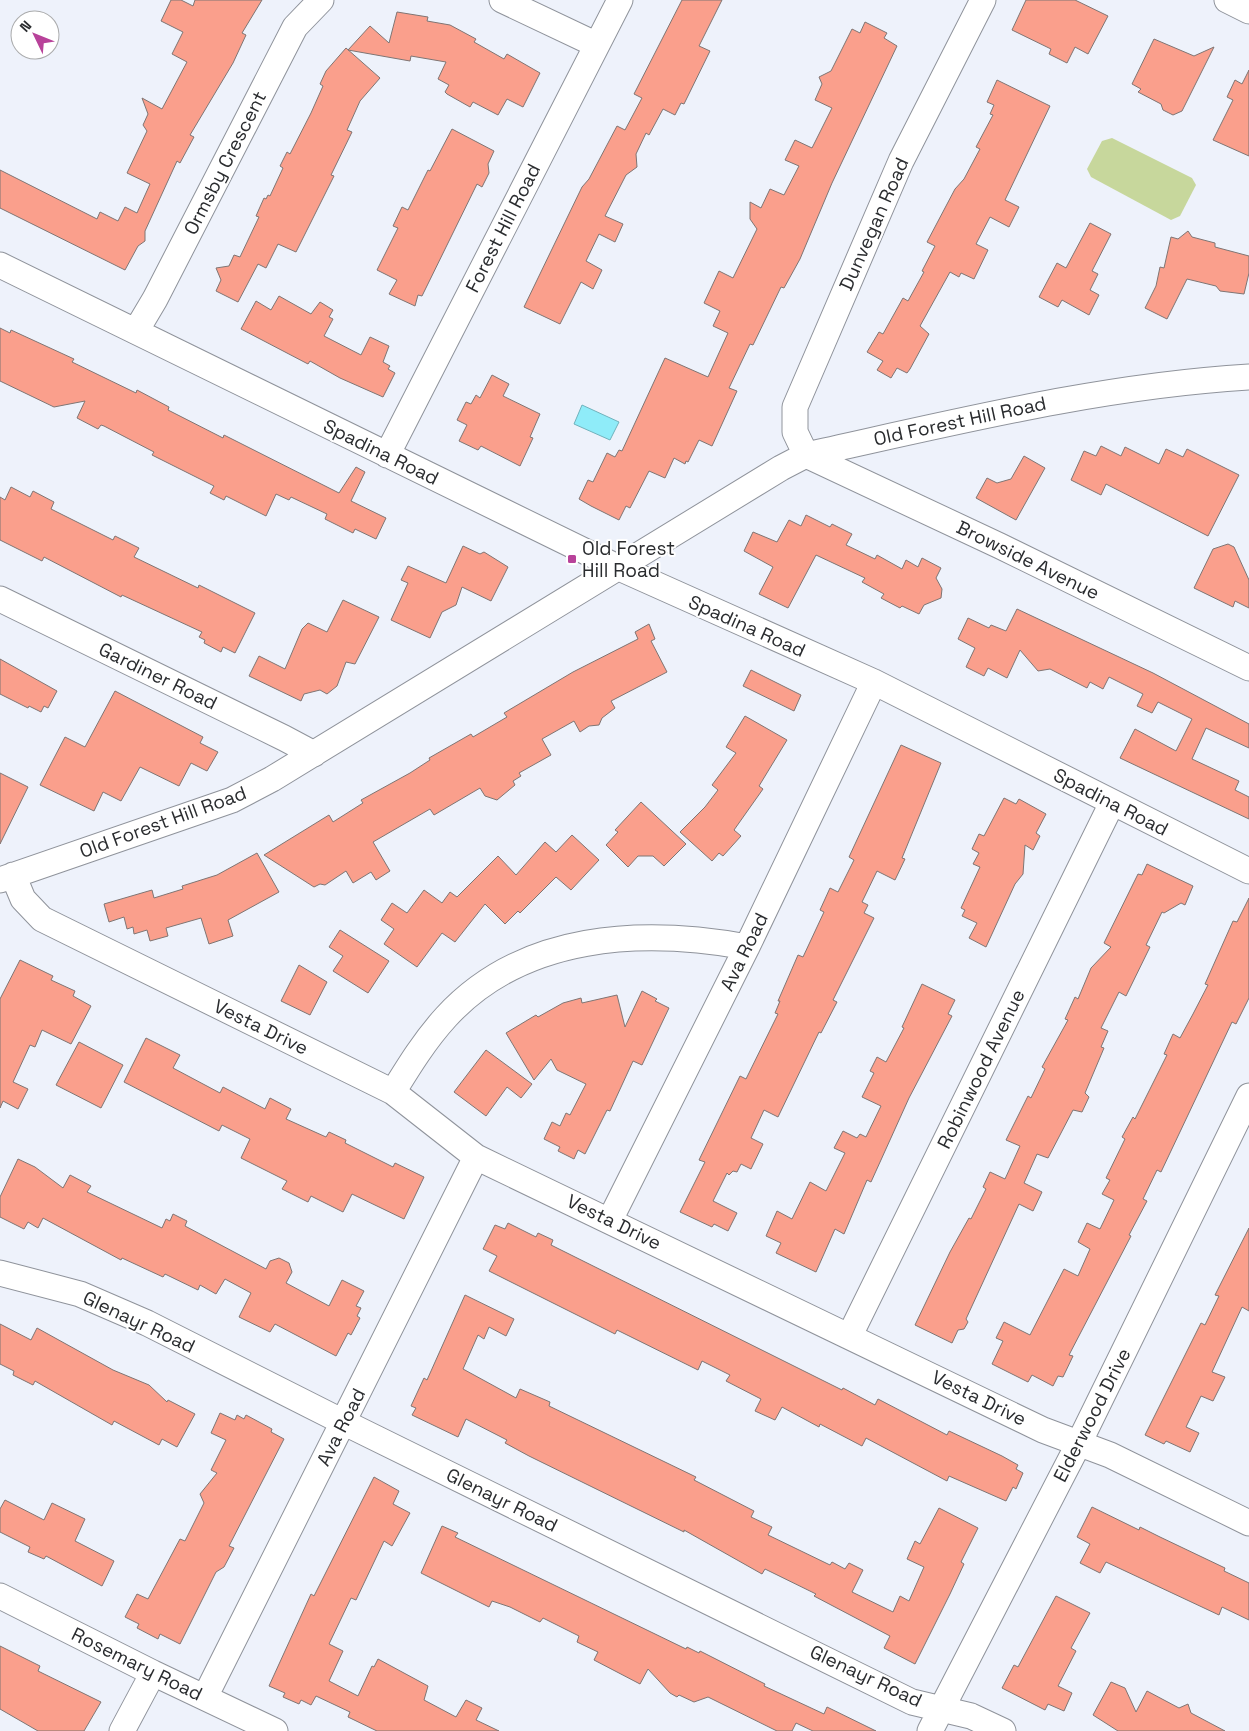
<svg xmlns="http://www.w3.org/2000/svg" width="1249" height="1731" font-family="'Space Grotesk',sans-serif">
<style>
.green{fill:#c7d79c}
.water{fill:#8fecf9;stroke:#71b2bc}
.building{fill:#fa9f8c;stroke:#7f7573}
.lines{fill:none;stroke-linecap:round;stroke-linejoin:round}
.minor-casing{stroke:#8f939b;stroke-width:27}
.minor{stroke:#fff;stroke-width:25}
.poi-dot{fill:#b8429a;stroke:#fff;stroke-width:2}
.labels{text-anchor:middle;dominant-baseline:central;stroke-width:4;stroke-linejoin:round;paint-order:stroke}
.street-label{font-size:19px;fill:#2a2c2f;stroke:#fff}
.poi-label{font-size:19px;fill:#2a2c2f;stroke:#fff;text-anchor:start}
</style>
<rect width="100%" height="100%" fill="#eef2fb"/>
<path class="green" d="M 1112,138 L 1192,178 L 1196,185 L 1180,216 L 1171,220 L 1091,177 L 1087,169 L 1102,141 Z"/>
<path class="water" d="M 582,405 L 619,422 L 610,440 L 574,424 Z"/>
<path class="building" d="M 171,0 L 181,0 L 193,6 L 195,0 L 262,0 L 242,33 L 246,35 L 233,63 L 190,135 L 194,137 L 180,163 L 177,161 L 145,231 L 145,241 L 138,246 L 125,270 L 0,208 L 0,170 L 97,219 L 100,212 L 118,221 L 125,207 L 137,213 L 150,184 L 127,173 L 147,131 L 143,125 L 148,114 L 142,98 L 162,109 L 187,62 L 172,54 L 183,32 L 161,21 Z
M 682,0 L 722,0 L 699,46 L 710,51 L 684,104 L 681,103 L 675,115 L 663,109 L 649,135 L 646,133 L 636,154 L 637,167 L 626,175 L 605,216 L 623,224 L 615,242 L 599,234 L 586,261 L 602,270 L 593,289 L 581,282 L 560,324 L 524,307 L 582,187 L 589,179 L 617,126 L 625,130 L 642,98 L 634,94 Z
M 1026,0 L 1075,0 L 1108,16 L 1088,54 L 1075,47 L 1067,63 L 1049,54 L 1051,49 L 1012,30 Z
M 397,12 L 428,17 L 427,21 L 450,25 L 476,39 L 474,42 L 504,59 L 507,54 L 540,73 L 523,107 L 507,99 L 498,115 L 473,102 L 470,107 L 447,94 L 445,92 L 449,85 L 438,79 L 446,62 L 411,56 L 410,61 L 348,50 L 370,26 L 389,43 Z
M 865,22 L 887,33 L 884,38 L 897,46 L 832,183 L 800,259 L 784,288 L 781,287 L 753,345 L 750,344 L 729,388 L 737,391 L 712,446 L 699,440 L 688,462 L 686,461 L 685,464 L 674,458 L 665,478 L 649,471 L 630,508 L 626,506 L 619,520 L 591,506 L 579,499 L 588,480 L 593,482 L 607,453 L 615,457 L 619,450 L 622,451 L 665,358 L 708,377 L 728,333 L 713,326 L 720,311 L 704,303 L 719,271 L 733,278 L 757,229 L 750,219 L 750,202 L 761,208 L 770,189 L 784,195 L 799,166 L 785,160 L 795,140 L 812,148 L 832,108 L 815,100 L 822,84 L 819,77 L 831,71 L 852,29 L 860,33 Z
M 1154,39 L 1194,56 L 1214,47 L 1182,111 L 1173,115 L 1163,110 L 1161,104 L 1138,92 L 1141,89 L 1132,84 Z
M 346,48 L 380,78 L 360,101 L 347,130 L 352,132 L 331,175 L 334,176 L 296,252 L 278,244 L 266,268 L 258,264 L 238,302 L 216,291 L 221,280 L 216,268 L 229,266 L 234,255 L 240,257 L 259,217 L 256,216 L 264,198 L 266,199 L 268,195 L 270,196 L 283,168 L 280,166 L 287,152 L 290,154 L 311,113 L 323,86 L 320,84 L 326,71 Z
M 1249,70 L 1249,156 L 1213,140 L 1233,100 L 1227,97 L 1235,80 L 1242,84 Z
M 997,80 L 1050,106 L 1005,200 L 1019,207 L 1009,227 L 990,217 L 976,244 L 988,250 L 974,279 L 961,273 L 959,277 L 950,272 L 920,326 L 929,334 L 910,369 L 907,373 L 897,368 L 891,378 L 877,370 L 883,361 L 867,352 L 879,332 L 883,334 L 903,298 L 908,301 L 924,272 L 922,271 L 935,246 L 927,242 L 955,189 L 964,179 L 980,149 L 976,147 L 993,115 L 990,114 L 994,105 L 987,102 Z
M 452,129 L 494,151 L 488,164 L 489,173 L 482,187 L 477,184 L 422,296 L 418,295 L 415,306 L 389,294 L 397,280 L 377,270 L 398,228 L 393,226 L 402,207 L 408,210 L 428,170 L 430,171 Z
M 1090,223 L 1111,234 L 1092,271 L 1098,274 L 1090,290 L 1099,295 L 1089,315 L 1062,300 L 1058,307 L 1039,297 L 1057,263 L 1066,268 Z
M 1188,231 L 1192,237 L 1215,243 L 1215,247 L 1249,256 L 1249,273 L 1244,294 L 1220,291 L 1216,286 L 1187,279 L 1167,319 L 1145,308 L 1156,286 L 1160,267 L 1164,268 L 1171,237 L 1178,239 Z
M 279,296 L 311,314 L 320,302 L 333,310 L 329,317 L 333,319 L 324,336 L 361,355 L 370,337 L 389,346 L 383,362 L 390,366 L 388,369 L 395,373 L 383,397 L 340,378 L 310,361 L 308,364 L 241,329 L 256,301 L 271,310 Z
M 0,328 L 10,333 L 11,330 L 74,359 L 72,362 L 105,378 L 136,393 L 137,390 L 169,407 L 168,410 L 223,438 L 224,435 L 339,493 L 356,467 L 365,472 L 351,501 L 386,518 L 376,539 L 355,529 L 353,533 L 325,519 L 327,514 L 291,497 L 289,500 L 276,494 L 266,516 L 226,496 L 224,500 L 210,493 L 214,486 L 152,455 L 154,452 L 104,426 L 101,425 L 98,429 L 77,418 L 85,401 L 54,407 L 0,381 Z
M 492,375 L 509,384 L 503,396 L 540,414 L 530,437 L 533,438 L 520,466 L 481,446 L 478,450 L 459,441 L 467,425 L 457,420 L 466,402 L 471,404 L 476,395 L 480,398 Z
M 1101,446 L 1121,456 L 1125,447 L 1159,464 L 1166,449 L 1183,457 L 1187,449 L 1239,475 L 1208,536 L 1106,484 L 1101,495 L 1071,480 L 1084,451 L 1096,456 Z
M 1024,456 L 1045,468 L 1016,520 L 976,498 L 987,478 L 997,483 L 1011,479 Z
M 11,487 L 30,497 L 33,491 L 54,502 L 51,509 L 113,540 L 115,536 L 139,548 L 134,557 L 198,588 L 199,585 L 255,613 L 235,653 L 223,647 L 221,652 L 204,643 L 205,640 L 199,637 L 202,632 L 122,595 L 121,597 L 44,557 L 42,561 L 0,540 L 0,497 L 5,500 Z
M 806,515 L 830,527 L 832,524 L 852,534 L 846,545 L 875,559 L 877,555 L 902,569 L 906,560 L 918,567 L 922,558 L 941,568 L 936,578 L 942,589 L 941,598 L 924,605 L 919,614 L 902,606 L 900,608 L 881,598 L 884,594 L 862,582 L 865,578 L 816,555 L 788,608 L 759,594 L 773,567 L 744,551 L 753,532 L 777,542 L 789,520 L 801,526 Z
M 1228,544 L 1234,547 L 1249,580 L 1249,608 L 1235,601 L 1233,607 L 1194,588 L 1213,549 Z
M 463,546 L 480,554 L 484,552 L 508,567 L 491,601 L 462,587 L 456,605 L 442,612 L 430,638 L 391,620 L 408,583 L 401,580 L 408,566 L 446,583 Z
M 343,600 L 379,617 L 355,664 L 346,662 L 337,686 L 327,694 L 320,690 L 304,694 L 301,701 L 249,676 L 259,656 L 285,669 L 302,629 L 308,623 L 327,632 Z
M 1017,609 L 1153,673 L 1249,724 L 1249,748 L 1206,728 L 1192,759 L 1239,781 L 1235,790 L 1249,797 L 1249,819 L 1120,758 L 1135,729 L 1176,751 L 1192,719 L 1158,702 L 1152,713 L 1137,706 L 1143,694 L 1109,677 L 1103,689 L 1090,682 L 1087,688 L 1050,669 L 1038,671 L 1020,650 L 1007,678 L 988,668 L 984,676 L 966,667 L 975,648 L 958,639 L 968,618 L 989,628 L 991,625 L 1006,631 Z
M 649,624 L 655,639 L 651,641 L 667,672 L 611,701 L 615,708 L 602,718 L 599,725 L 589,726 L 580,732 L 574,721 L 542,739 L 551,755 L 519,773 L 521,776 L 513,781 L 515,785 L 497,800 L 485,796 L 480,788 L 434,815 L 430,809 L 373,842 L 390,871 L 376,880 L 371,872 L 353,883 L 346,871 L 325,885 L 320,884 L 314,887 L 264,855 L 329,815 L 333,822 L 363,803 L 361,800 L 410,773 L 430,760 L 429,758 L 471,734 L 473,737 L 507,717 L 504,713 L 573,672 L 638,639 L 635,632 Z
M 0,659 L 57,691 L 48,708 L 44,706 L 41,712 L 29,706 L 28,708 L 0,694 Z
M 751,670 L 801,695 L 794,711 L 743,686 Z
M 115,691 L 203,737 L 200,743 L 218,752 L 207,771 L 191,763 L 179,786 L 140,767 L 121,801 L 103,792 L 94,811 L 40,785 L 65,737 L 85,747 Z
M 745,716 L 787,740 L 759,786 L 763,789 L 734,830 L 741,836 L 723,856 L 719,853 L 712,861 L 680,832 L 705,807 L 718,790 L 712,785 L 736,753 L 726,747 Z
M 901,745 L 941,763 L 902,858 L 905,859 L 895,880 L 877,871 L 862,902 L 868,905 L 864,913 L 874,918 L 833,1000 L 837,1002 L 821,1033 L 819,1032 L 778,1117 L 764,1110 L 751,1138 L 763,1144 L 751,1169 L 741,1164 L 737,1172 L 733,1171 L 729,1175 L 727,1173 L 713,1201 L 737,1213 L 728,1231 L 714,1224 L 712,1227 L 680,1212 L 705,1162 L 699,1160 L 740,1076 L 746,1079 L 778,1014 L 775,1013 L 780,1001 L 778,1001 L 798,955 L 803,957 L 824,912 L 820,910 L 830,888 L 838,892 L 854,860 L 849,857 Z
M 0,773 L 28,787 L 0,844 Z
M 1004,798 L 1016,804 L 1019,799 L 1046,814 L 1036,833 L 1040,836 L 1033,850 L 1025,845 L 1023,874 L 1015,884 L 986,947 L 969,938 L 977,923 L 962,916 L 965,910 L 961,908 L 980,867 L 973,864 L 979,853 L 972,849 L 979,834 L 984,836 Z
M 641,802 L 686,844 L 664,866 L 653,856 L 638,856 L 628,867 L 606,845 L 618,832 L 615,830 Z
M 572,835 L 599,860 L 571,890 L 556,877 L 520,913 L 518,911 L 505,924 L 485,904 L 455,942 L 442,933 L 417,967 L 384,944 L 394,929 L 381,920 L 392,903 L 407,913 L 424,890 L 442,903 L 450,892 L 457,897 L 498,856 L 516,875 L 545,842 L 556,852 Z
M 257,853 L 279,892 L 228,920 L 233,936 L 209,944 L 201,918 L 166,928 L 168,936 L 150,941 L 147,930 L 134,934 L 133,927 L 127,929 L 124,917 L 109,922 L 104,904 L 152,890 L 154,898 L 183,889 L 182,886 L 217,875 Z
M 1147,864 L 1193,886 L 1185,905 L 1181,903 L 1164,913 L 1162,912 L 1146,945 L 1150,947 L 1126,996 L 1119,992 L 1101,1028 L 1108,1031 L 1101,1047 L 1104,1048 L 1085,1093 L 1089,1097 L 1082,1112 L 1073,1110 L 1048,1158 L 1037,1154 L 1024,1183 L 1042,1192 L 1033,1211 L 1019,1204 L 966,1319 L 968,1322 L 964,1329 L 958,1330 L 952,1343 L 915,1325 L 950,1252 L 969,1218 L 971,1219 L 986,1189 L 983,1187 L 990,1172 L 1005,1179 L 1020,1146 L 1006,1140 L 1028,1096 L 1031,1098 L 1045,1069 L 1042,1067 L 1068,1020 L 1065,1019 L 1075,997 L 1078,999 L 1091,968 L 1111,947 L 1104,943 L 1138,874 L 1142,875 Z
M 1249,898 L 1249,998 L 1236,1024 L 1232,1022 L 1161,1172 L 1157,1170 L 1143,1199 L 1147,1201 L 1129,1235 L 1131,1236 L 1069,1355 L 1073,1356 L 1063,1377 L 1058,1376 L 1053,1386 L 1032,1375 L 1028,1382 L 992,1364 L 1003,1341 L 996,1338 L 1004,1322 L 1030,1335 L 1064,1269 L 1078,1276 L 1090,1249 L 1078,1242 L 1087,1223 L 1100,1229 L 1114,1200 L 1102,1194 L 1110,1180 L 1106,1178 L 1125,1139 L 1122,1137 L 1133,1117 L 1135,1119 L 1167,1055 L 1164,1054 L 1173,1034 L 1180,1038 L 1193,1014 L 1208,985 L 1205,984 L 1233,921 L 1237,922 Z
M 340,930 L 389,961 L 368,993 L 333,971 L 343,956 L 329,947 Z
M 20,960 L 53,976 L 51,980 L 75,991 L 73,996 L 91,1006 L 71,1044 L 42,1030 L 35,1047 L 30,1045 L 13,1082 L 28,1089 L 18,1109 L 3,1101 L 0,1108 L 0,999 Z
M 299,965 L 327,982 L 310,1015 L 281,1001 Z
M 922,984 L 955,1000 L 948,1014 L 952,1016 L 909,1098 L 871,1182 L 867,1180 L 844,1234 L 835,1229 L 816,1272 L 776,1253 L 781,1243 L 766,1236 L 777,1211 L 792,1219 L 810,1182 L 826,1191 L 845,1153 L 834,1148 L 843,1131 L 857,1138 L 860,1134 L 866,1137 L 881,1106 L 862,1097 L 874,1073 L 870,1071 L 877,1057 L 886,1062 L 904,1028 L 902,1027 Z
M 642,991 L 657,999 L 655,1001 L 669,1008 L 642,1065 L 633,1061 L 610,1111 L 607,1110 L 585,1154 L 578,1150 L 574,1159 L 558,1151 L 560,1147 L 544,1139 L 552,1122 L 560,1126 L 566,1113 L 570,1115 L 586,1084 L 557,1070 L 551,1059 L 534,1080 L 506,1033 L 536,1015 L 538,1017 L 563,1003 L 581,998 L 582,1003 L 617,995 L 625,1027 Z
M 146,1038 L 180,1055 L 173,1068 L 220,1093 L 223,1087 L 265,1109 L 270,1098 L 291,1109 L 286,1119 L 326,1137 L 329,1132 L 346,1140 L 345,1143 L 393,1167 L 395,1163 L 424,1177 L 404,1219 L 352,1194 L 343,1212 L 311,1196 L 308,1202 L 282,1189 L 287,1181 L 241,1158 L 250,1139 L 222,1125 L 219,1131 L 124,1082 Z
M 79,1042 L 123,1065 L 101,1108 L 56,1085 Z
M 486,1050 L 532,1084 L 521,1098 L 507,1087 L 486,1116 L 454,1092 Z
M 18,1159 L 35,1167 L 63,1188 L 70,1175 L 91,1186 L 87,1192 L 162,1228 L 166,1219 L 170,1221 L 173,1214 L 187,1221 L 185,1226 L 266,1269 L 270,1261 L 279,1258 L 289,1263 L 292,1272 L 286,1283 L 329,1306 L 342,1280 L 364,1291 L 356,1306 L 361,1308 L 357,1316 L 360,1318 L 351,1335 L 348,1333 L 336,1356 L 275,1324 L 270,1332 L 239,1317 L 251,1293 L 225,1279 L 216,1294 L 200,1285 L 198,1290 L 165,1274 L 163,1277 L 122,1258 L 121,1260 L 43,1218 L 38,1228 L 28,1222 L 24,1229 L 0,1217 L 0,1197 Z
M 508,1223 L 536,1237 L 538,1233 L 553,1240 L 551,1245 L 842,1390 L 843,1388 L 875,1405 L 878,1399 L 947,1435 L 949,1431 L 1002,1456 L 1018,1465 L 1016,1469 L 1023,1473 L 1016,1489 L 1013,1487 L 1006,1501 L 949,1476 L 947,1481 L 866,1438 L 862,1446 L 820,1424 L 819,1427 L 782,1407 L 775,1420 L 755,1411 L 761,1399 L 726,1381 L 730,1375 L 702,1361 L 698,1370 L 617,1330 L 615,1334 L 489,1271 L 497,1256 L 483,1249 L 495,1225 L 505,1229 Z
M 1249,1228 L 1249,1311 L 1242,1307 L 1212,1372 L 1225,1377 L 1213,1401 L 1201,1396 L 1186,1427 L 1199,1433 L 1190,1452 L 1166,1441 L 1164,1444 L 1145,1435 L 1201,1323 L 1205,1325 L 1219,1296 L 1215,1295 Z
M 465,1295 L 514,1319 L 506,1336 L 489,1327 L 484,1339 L 478,1335 L 463,1369 L 516,1398 L 520,1389 L 550,1402 L 549,1406 L 696,1477 L 694,1480 L 754,1511 L 751,1517 L 772,1527 L 768,1535 L 830,1565 L 832,1562 L 845,1569 L 849,1563 L 863,1570 L 852,1592 L 893,1612 L 900,1596 L 909,1601 L 924,1567 L 907,1559 L 915,1541 L 920,1544 L 939,1508 L 978,1528 L 961,1562 L 964,1564 L 950,1594 L 915,1664 L 884,1648 L 890,1636 L 814,1596 L 816,1594 L 765,1569 L 762,1574 L 684,1530 L 684,1532 L 529,1456 L 505,1443 L 507,1440 L 466,1419 L 458,1437 L 412,1415 L 416,1408 L 411,1406 L 424,1378 L 427,1380 Z
M 0,1324 L 31,1340 L 37,1328 L 113,1370 L 149,1385 L 167,1402 L 168,1400 L 195,1414 L 177,1447 L 162,1439 L 159,1445 L 114,1421 L 112,1425 L 35,1381 L 33,1385 L 13,1375 L 14,1371 L 0,1364 Z
M 220,1413 L 235,1420 L 237,1415 L 244,1419 L 246,1415 L 272,1429 L 271,1432 L 284,1439 L 229,1546 L 234,1548 L 224,1567 L 216,1572 L 180,1644 L 160,1634 L 158,1639 L 137,1628 L 139,1624 L 125,1617 L 137,1594 L 148,1599 L 180,1539 L 185,1541 L 204,1503 L 200,1494 L 217,1473 L 211,1470 L 226,1440 L 211,1433 Z
M 374,1477 L 399,1491 L 393,1504 L 410,1513 L 392,1546 L 384,1541 L 356,1600 L 351,1598 L 329,1644 L 343,1651 L 329,1681 L 358,1696 L 372,1666 L 374,1667 L 378,1659 L 428,1686 L 424,1700 L 456,1717 L 466,1700 L 482,1708 L 476,1720 L 499,1731 L 377,1731 L 348,1717 L 350,1712 L 316,1696 L 311,1705 L 301,1700 L 299,1704 L 283,1697 L 285,1693 L 269,1686 L 311,1594 L 314,1596 Z
M 5,1500 L 44,1520 L 52,1503 L 85,1519 L 75,1541 L 114,1561 L 102,1586 L 46,1556 L 44,1559 L 28,1552 L 30,1547 L 0,1532 L 0,1509 Z
M 1092,1507 L 1139,1530 L 1140,1527 L 1160,1537 L 1225,1568 L 1224,1571 L 1249,1583 L 1249,1620 L 1222,1607 L 1219,1615 L 1106,1562 L 1100,1573 L 1080,1563 L 1090,1544 L 1077,1537 Z
M 442,1526 L 458,1533 L 455,1537 L 686,1649 L 687,1647 L 699,1653 L 700,1651 L 765,1684 L 764,1686 L 824,1714 L 827,1707 L 876,1731 L 813,1731 L 796,1723 L 792,1731 L 777,1731 L 708,1697 L 694,1702 L 679,1695 L 677,1697 L 670,1693 L 648,1669 L 640,1684 L 594,1660 L 598,1652 L 577,1642 L 579,1636 L 543,1618 L 540,1622 L 510,1607 L 492,1601 L 489,1607 L 421,1573 Z
M 1056,1596 L 1090,1613 L 1071,1648 L 1076,1651 L 1058,1686 L 1072,1693 L 1064,1711 L 1048,1704 L 1045,1710 L 1002,1688 L 1014,1665 L 1018,1667 Z
M 0,1646 L 40,1666 L 38,1671 L 101,1702 L 84,1731 L 38,1731 L 0,1709 Z
M 1111,1682 L 1125,1688 L 1136,1712 L 1147,1691 L 1179,1708 L 1188,1704 L 1191,1713 L 1225,1731 L 1118,1731 L 1093,1715 Z"/>
<g class="lines">
<defs>
<path id="minor" d="M 502,0 L 597,45
M 983,0 L 901,161 L 795,407 L 795,432 L 806,455 L 1000,546 L 1249,668
M 1227,0 L 1249,11
M 0,265 L 617,567 L 874,682 L 1249,871
M 136,331 L 155,299 L 295,27 L 321,0
M 387,455 L 620,0
M 0,599 L 284,738 L 314,754
M 13,875 L 23,899 L 42,919 L 393,1092 L 476,1157 L 1043,1430 L 1110,1455 L 1249,1523
M 0,880 L 232,800 L 272,779 L 781,468 L 806,455 C 952,423 1099,386 1249,377
M 393,1092 C 409,1066 425,1040 446,1017 C 523,933 642,928 747,947
M 610,1220 L 747,947 L 874,682
M 0,1273 L 80,1294 L 147,1323 L 343,1422 L 912,1702 L 971,1716 L 1003,1731
M 850,1335 L 1112,803
M 0,1596 L 153,1673 L 275,1731
M 205,1697 L 476,1157
M 122,1731 L 153,1673
M 930,1731 L 1079,1443 L 1249,1096"/>
</defs>
<use href="#minor" class="minor-casing"/>
<use href="#minor" class="minor"/>
</g>
<rect class="poi-dot" x="567" y="554" width="10" height="10" rx="2.5"/>
<g class="labels">
<g class="street-label">
<text transform="translate(225 163) rotate(-63)">Ormsby Crescent</text>
<text transform="translate(874 224) rotate(-66)">Dunvegan Road</text>
<text transform="translate(503 228) rotate(-63)">Forest Hill Road</text>
<text transform="translate(960 421) rotate(-12)">Old Forest Hill Road</text>
<text transform="translate(381 452) rotate(26)">Spadina Road</text>
<text transform="translate(1028 560) rotate(26)">Browside Avenue</text>
<text transform="translate(747 626) rotate(24)">Spadina Road</text>
<text transform="translate(158 676) rotate(26)">Gardiner Road</text>
<text transform="translate(1111 802) rotate(27)">Spadina Road</text>
<text transform="translate(163 822) rotate(-20)">Old Forest Hill Road</text>
<text transform="translate(744 952) rotate(-64)">Ava Road</text>
<text transform="translate(261 1027) rotate(26)">Vesta Drive</text>
<text transform="translate(981 1069) rotate(-64)">Robinwood Avenue</text>
<text transform="translate(614 1222) rotate(26)">Vesta Drive</text>
<text transform="translate(139 1322) rotate(25)">Glenayr Road</text>
<text transform="translate(979 1398) rotate(26)">Vesta Drive</text>
<text transform="translate(1092 1415) rotate(-63)">Elderwood Drive</text>
<text transform="translate(341 1427) rotate(-63)">Ava Road</text>
<text transform="translate(502 1500) rotate(26)">Glenayr Road</text>
<text transform="translate(137 1664) rotate(26)">Rosemary Road</text>
<text transform="translate(866 1676) rotate(25)">Glenayr Road</text>
</g>
<g class="poi-label">
<text x="582" y="548">Old Forest<tspan x="582" dy="22">Hill Road</tspan></text>
</g>
</g>
<g transform="translate(35 35) rotate(313)"><circle r="24" fill="#ffffff" stroke="#aaabac"/>
<path d="M0-4L9 19L0 12L-9 19Z" fill="#b8429a"/>
<text y="-8" font-size="14" font-weight="bold" text-anchor="middle" fill="#2a2c2f">N</text>
</g>
</svg>
